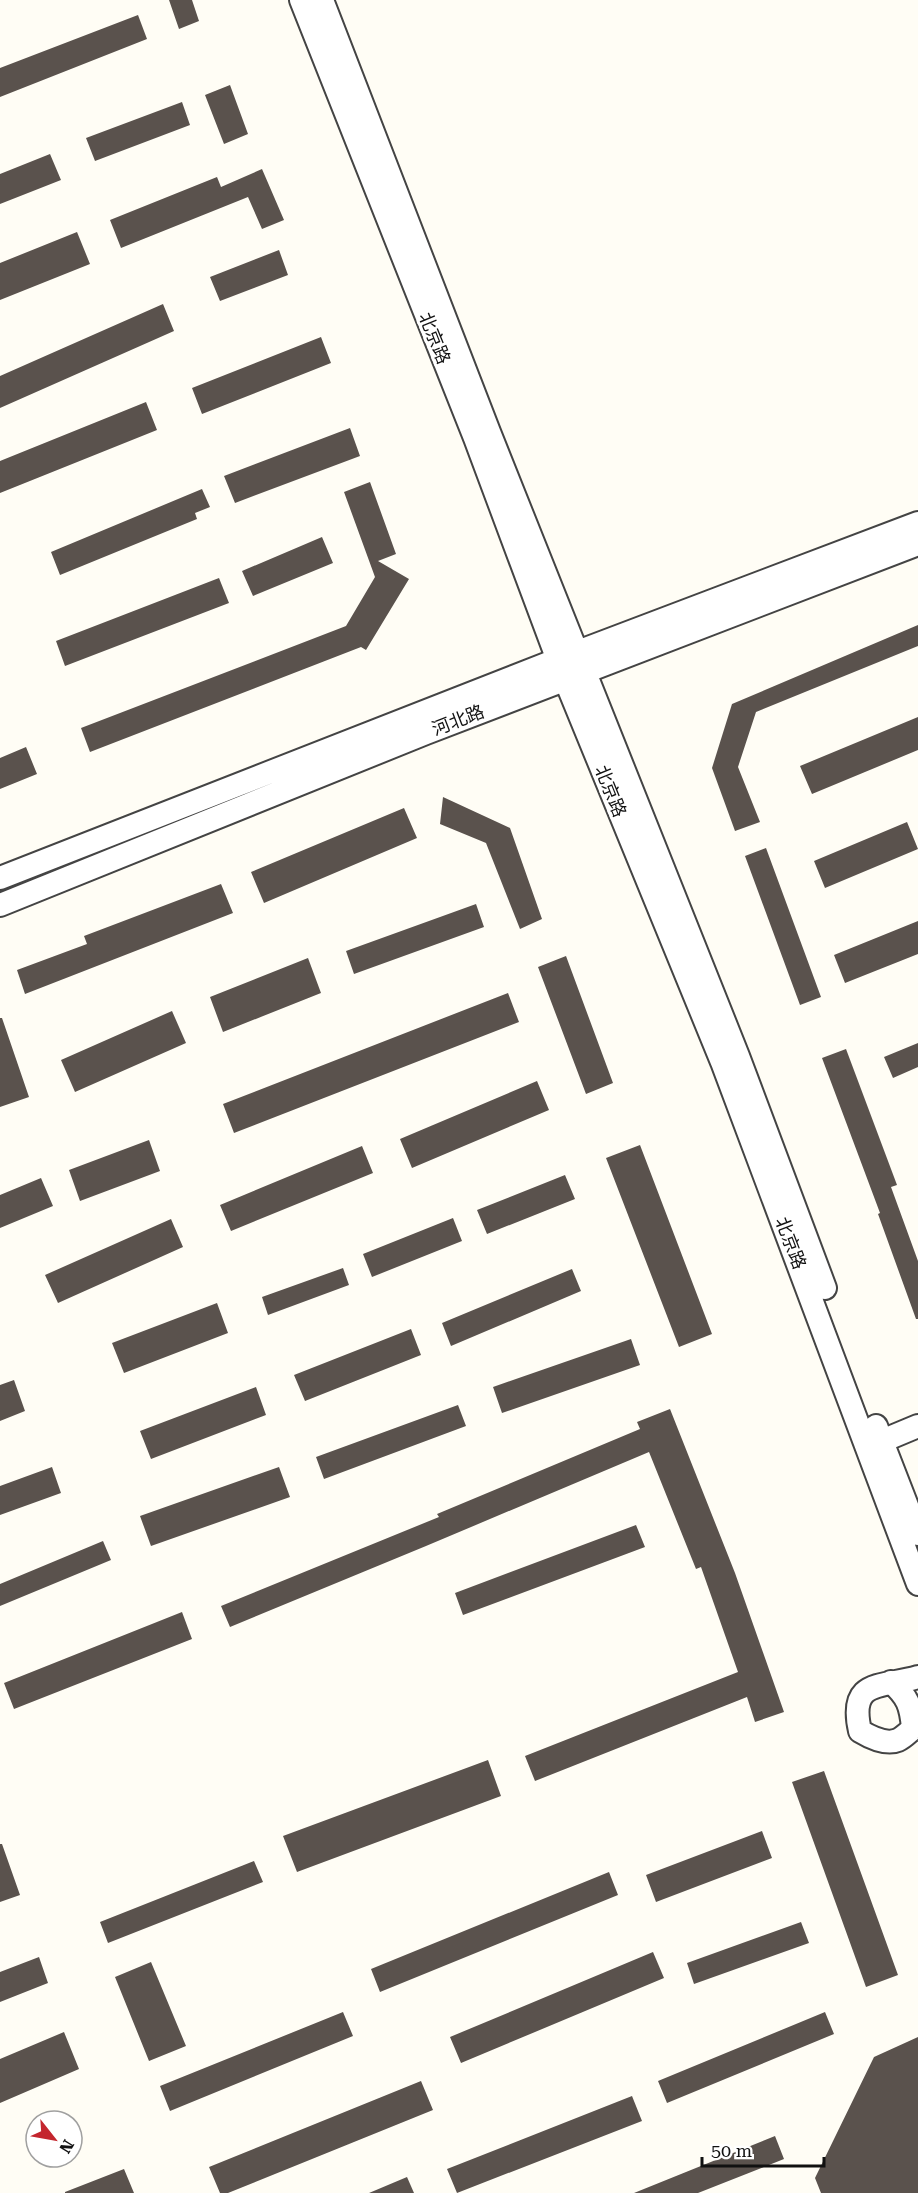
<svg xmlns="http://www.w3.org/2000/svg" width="918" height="2193" font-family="'Roboto Serif','Noto Sans SC',serif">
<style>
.building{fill:#5a524d}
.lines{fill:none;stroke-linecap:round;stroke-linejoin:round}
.minor-casing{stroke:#444;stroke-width:26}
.minor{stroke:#fff;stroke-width:22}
.labels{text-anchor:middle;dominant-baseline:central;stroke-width:6;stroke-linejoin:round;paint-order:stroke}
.street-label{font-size:18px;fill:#111;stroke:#fff}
</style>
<rect width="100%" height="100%" fill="#fffdf5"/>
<path class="building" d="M 169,0 L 192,0 L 199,21 L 179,29 Z
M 138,15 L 147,39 L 0,97 L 0,68 Z
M 230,85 L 248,134 L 224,144 L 205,95 Z
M 182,102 L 190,125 L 95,161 L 86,138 Z
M 50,154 L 61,180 L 0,204 L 0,174 Z
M 262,169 L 284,220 L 262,229 L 248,197 L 121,248 L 110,220 L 217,177 L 221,187 Z
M 77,232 L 90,264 L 0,300 L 0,263 Z
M 279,250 L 288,275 L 220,301 L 210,277 Z
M 163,304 L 174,331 L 0,408 L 0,376 Z
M 321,337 L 331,363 L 202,414 L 192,388 Z
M 146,402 L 157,430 L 0,493 L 0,461 Z
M 350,428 L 360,456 L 235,503 L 224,476 Z
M 370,482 L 396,554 L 378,561 L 409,579 L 366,650 L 361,647 L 90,752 L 81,728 L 346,626 L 375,577 L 344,492 Z
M 202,489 L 210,507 L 195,513 L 197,519 L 60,575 L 51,552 Z
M 322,537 L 333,563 L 253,596 L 242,571 Z
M 219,578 L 229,603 L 65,666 L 56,641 Z
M 918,625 L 918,646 L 756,712 L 738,767 L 760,822 L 735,831 L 712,768 L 732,704 Z
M 918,717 L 918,750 L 812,794 L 800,766 Z
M 26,747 L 37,774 L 0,789 L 0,758 Z
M 443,797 L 510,828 L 542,919 L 520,929 L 486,843 L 440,824 Z
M 404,808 L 417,838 L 264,903 L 251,872 Z
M 907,822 L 918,849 L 825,888 L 814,861 Z
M 766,848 L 821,997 L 800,1005 L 745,856 Z
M 221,884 L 233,913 L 25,994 L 17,970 L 87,944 L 84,936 Z
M 476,904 L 484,927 L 354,974 L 346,951 Z
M 918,921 L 918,954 L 845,983 L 834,955 Z
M 566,956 L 613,1083 L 586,1094 L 538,967 Z
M 308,958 L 321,993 L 223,1032 L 210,997 Z
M 508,993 L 519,1022 L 234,1133 L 223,1104 Z
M 172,1011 L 186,1043 L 75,1092 L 61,1060 Z
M 0,1018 L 2,1018 L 29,1097 L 0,1107 Z
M 918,1043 L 918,1067 L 893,1078 L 884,1057 Z
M 846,1049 L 897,1185 L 891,1187 L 918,1261 L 918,1319 L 916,1319 L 878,1214 L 880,1213 L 822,1058 Z
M 537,1081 L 549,1110 L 412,1168 L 400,1139 Z
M 149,1140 L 160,1171 L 80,1201 L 69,1170 Z
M 640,1145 L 712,1334 L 679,1347 L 606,1158 Z
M 362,1146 L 373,1173 L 231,1231 L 220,1205 Z
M 565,1175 L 575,1199 L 487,1234 L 477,1210 Z
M 41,1178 L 53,1206 L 0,1228 L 0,1195 Z
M 453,1218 L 462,1241 L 372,1277 L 363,1254 Z
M 171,1219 L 183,1247 L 58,1303 L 45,1275 Z
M 343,1268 L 349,1285 L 268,1315 L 262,1297 Z
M 572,1269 L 581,1291 L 451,1346 L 442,1323 Z
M 217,1303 L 228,1333 L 124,1373 L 112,1343 Z
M 411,1329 L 421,1355 L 305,1401 L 294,1375 Z
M 631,1339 L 640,1365 L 502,1413 L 493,1387 Z
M 14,1380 L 25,1411 L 0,1421 L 0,1385 Z
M 256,1387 L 266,1415 L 151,1459 L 140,1431 Z
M 458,1405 L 466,1426 L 324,1479 L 316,1457 Z
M 670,1409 L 735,1573 L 784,1712 L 755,1722 L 747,1697 L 535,1781 L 525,1756 L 738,1672 L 701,1567 L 696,1569 L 649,1452 L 426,1546 L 230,1627 L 221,1606 L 439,1517 L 437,1514 L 640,1429 L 637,1422 Z
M 52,1467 L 61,1493 L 0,1515 L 0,1486 Z
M 279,1467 L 290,1497 L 151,1546 L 140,1516 Z
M 636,1525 L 645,1547 L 463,1615 L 455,1593 Z
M 103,1541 L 111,1560 L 0,1606 L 0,1584 Z
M 182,1612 L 192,1639 L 14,1709 L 4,1683 Z
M 488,1760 L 501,1796 L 297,1872 L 283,1836 Z
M 824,1771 L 898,1975 L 866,1987 L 792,1782 Z
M 762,1831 L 772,1858 L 656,1902 L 646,1875 Z
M 0,1844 L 2,1844 L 20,1895 L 0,1902 Z
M 254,1861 L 263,1882 L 108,1943 L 100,1922 Z
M 609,1872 L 618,1895 L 380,1992 L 371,1969 Z
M 801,1922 L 809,1943 L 694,1984 L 687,1963 Z
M 653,1952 L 664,1978 L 461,2063 L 450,2037 Z
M 39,1957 L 48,1983 L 0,2002 L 0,1972 Z
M 151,1962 L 186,2046 L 149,2061 L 115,1977 Z
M 343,2012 L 353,2036 L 170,2111 L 160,2086 Z
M 825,2012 L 834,2034 L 667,2103 L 658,2081 Z
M 64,2032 L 79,2069 L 0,2103 L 0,2059 Z
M 918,2037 L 918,2193 L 821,2193 L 815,2178 L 874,2057 Z
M 421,2081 L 433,2110 L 228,2193 L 220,2193 L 209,2167 Z
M 632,2096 L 642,2121 L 457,2193 L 447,2169 Z
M 775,2136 L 784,2159 L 698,2193 L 634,2193 Z
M 124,2169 L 134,2193 L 65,2193 L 65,2192 Z
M 407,2177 L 414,2193 L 369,2193 Z"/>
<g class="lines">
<defs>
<path id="minor" d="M 301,0 L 475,438 L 565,679 L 722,1062 L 918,1584
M 322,0 L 489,432 L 738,1056 L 825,1288
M 0,878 L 559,659 L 918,523
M 0,905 L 426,733 L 918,544
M 876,1426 L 918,1534
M 882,1441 L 918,1426
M 918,1677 C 882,1688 848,1678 860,1731 C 870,1737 886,1745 898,1740 C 905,1737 911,1729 918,1725
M 891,1682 C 908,1697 911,1706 913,1728"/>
</defs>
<use href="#minor" class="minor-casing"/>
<use href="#minor" class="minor"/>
</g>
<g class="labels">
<g class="street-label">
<text transform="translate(435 338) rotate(68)">北京路</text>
<text transform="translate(458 720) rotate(-21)">河北路</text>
<text transform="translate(611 791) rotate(68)">北京路</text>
<text transform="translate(791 1243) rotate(69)">北京路</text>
</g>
</g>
<g transform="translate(54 2139) rotate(121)"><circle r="28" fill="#ffffff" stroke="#a0a0a0" stroke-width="1.5"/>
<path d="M0-4.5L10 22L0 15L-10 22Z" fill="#c4262e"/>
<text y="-9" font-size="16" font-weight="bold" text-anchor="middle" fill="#111111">N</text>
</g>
<path d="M702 2157v9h122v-9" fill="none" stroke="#111111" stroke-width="3"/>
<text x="711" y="2157" font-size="18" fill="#111111" stroke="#ffffff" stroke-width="4.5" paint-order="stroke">50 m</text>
</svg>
